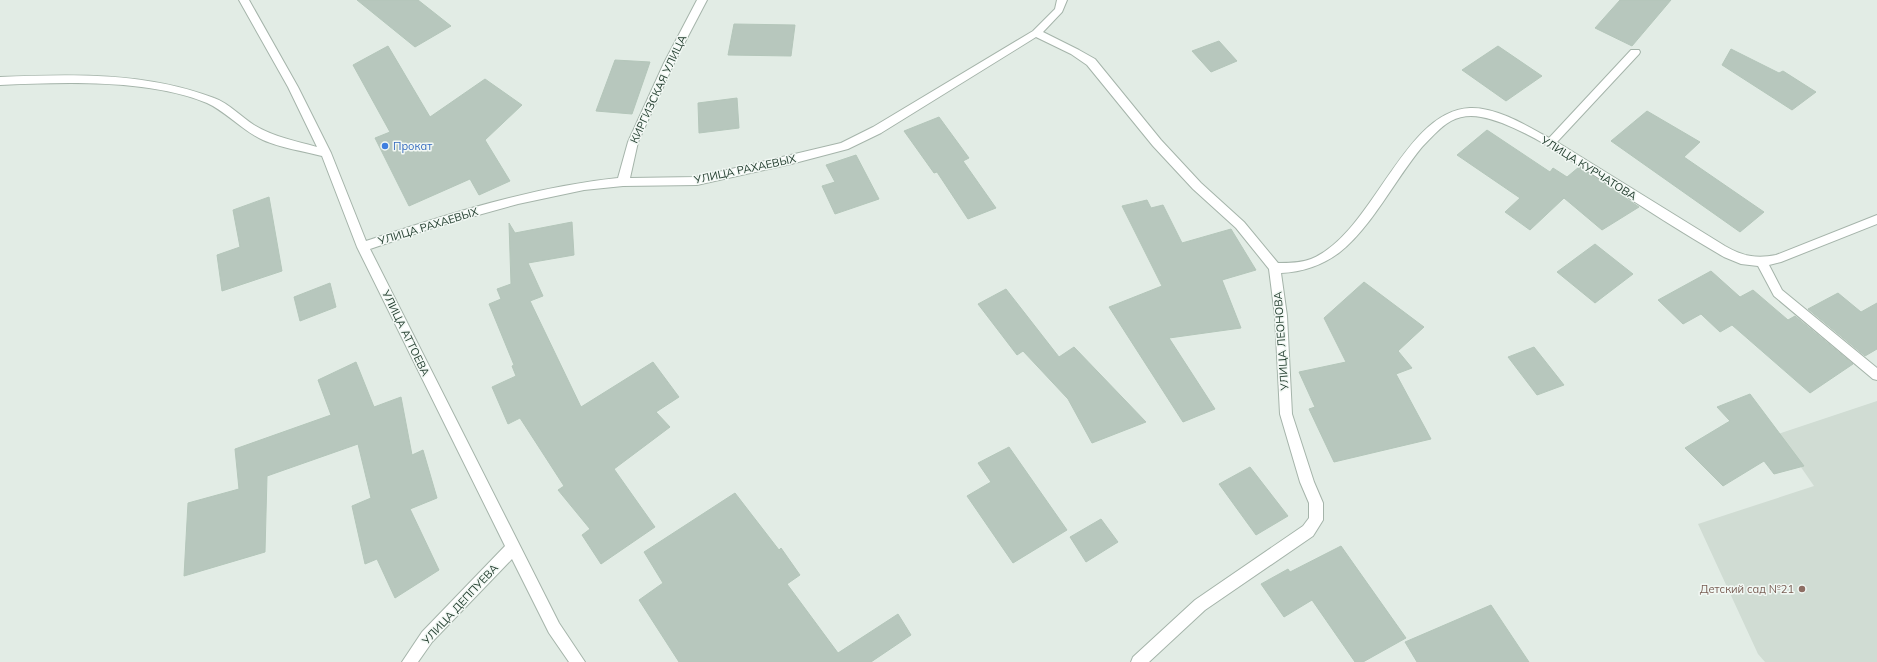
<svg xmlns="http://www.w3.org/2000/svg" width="1877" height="662" font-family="Mulish,sans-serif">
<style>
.built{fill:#d0dcd3}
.building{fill:#b7c7bd;stroke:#b4c6ba}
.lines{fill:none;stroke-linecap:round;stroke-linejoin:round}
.minor-casing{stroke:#a5b4aa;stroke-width:2}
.minor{fill:#fff;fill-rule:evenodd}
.shop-dot{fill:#3f7fe0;stroke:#f2f8f4;stroke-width:1.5}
.education-dot{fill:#8d6e63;stroke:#f2f8f4;stroke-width:1.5}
.labels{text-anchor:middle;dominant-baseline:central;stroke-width:3;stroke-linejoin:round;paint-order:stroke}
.street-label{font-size:11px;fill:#223d2e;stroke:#f2f8f4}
.shop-label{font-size:11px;fill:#366cbe;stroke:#f2f8f4;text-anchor:start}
.education-label{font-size:11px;fill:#785e54;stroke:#f2f8f4;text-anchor:end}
</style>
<rect width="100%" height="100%" fill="#e2ece5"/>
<path class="built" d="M 1877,401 L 1877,662 L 1765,662 L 1758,654 L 1698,524 L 1814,486 L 1778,434 Z"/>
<path class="building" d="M 357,0 L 418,0 L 451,26 L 415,47 Z
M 1620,0 L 1671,0 L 1632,46 L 1595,28 Z
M 734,24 L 795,25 L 791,56 L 728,55 Z
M 1219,41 L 1237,61 L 1211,72 L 1192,51 Z
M 388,46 L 430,117 L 485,79 L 522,105 L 485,140 L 510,181 L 479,195 L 470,179 L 409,206 L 375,138 L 390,132 L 353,65 Z
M 1498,46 L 1542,76 L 1506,101 L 1462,70 Z
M 1731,49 L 1779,73 L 1783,71 L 1816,92 L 1792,110 L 1722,65 Z
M 615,60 L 650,62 L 632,114 L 596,111 Z
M 737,98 L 739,128 L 699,133 L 698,103 Z
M 1647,111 L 1700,142 L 1684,157 L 1764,212 L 1740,232 L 1611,141 Z
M 939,117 L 969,158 L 963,161 L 996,208 L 968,219 L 937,172 L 934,173 L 904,131 Z
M 1487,130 L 1550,172 L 1553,168 L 1567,177 L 1579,167 L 1639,207 L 1602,230 L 1564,198 L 1530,230 L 1505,212 L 1520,198 L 1457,155 Z
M 856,155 L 879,199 L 835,214 L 822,186 L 835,182 L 826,165 Z
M 269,197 L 282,271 L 222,291 L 217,255 L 240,247 L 233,210 Z
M 1147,200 L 1151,208 L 1163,205 L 1182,243 L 1231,229 L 1256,270 L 1222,280 L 1241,328 L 1169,338 L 1215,409 L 1183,422 L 1109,307 L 1162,286 L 1122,206 Z
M 572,222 L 574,255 L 528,263 L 543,296 L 530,301 L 581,407 L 653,362 L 679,397 L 656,412 L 670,427 L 614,469 L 655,527 L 601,564 L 582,535 L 590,529 L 558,490 L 564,486 L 520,418 L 508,424 L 492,387 L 516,376 L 512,366 L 514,365 L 489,304 L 501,299 L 497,289 L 511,284 L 509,223 L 515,233 Z
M 1595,244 L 1633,274 L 1595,303 L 1557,272 Z
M 1711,271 L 1740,297 L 1753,290 L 1788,320 L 1795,316 L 1853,364 L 1810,393 L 1732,325 L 1720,332 L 1701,314 L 1683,324 L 1658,300 Z
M 1364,282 L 1424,327 L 1398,351 L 1412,368 L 1396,374 L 1431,439 L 1334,462 L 1309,409 L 1315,407 L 1299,372 L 1346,362 L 1324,318 Z
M 330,283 L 336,307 L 300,321 L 294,297 Z
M 1006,289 L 1059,357 L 1074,347 L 1146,422 L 1092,443 L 1068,399 L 1023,351 L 1017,355 L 978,304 Z
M 1838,293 L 1861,312 L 1877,303 L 1877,349 L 1865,356 L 1808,309 Z
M 1534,347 L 1564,385 L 1537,395 L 1508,357 Z
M 356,362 L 374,407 L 401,397 L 412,455 L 423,450 L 437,498 L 410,509 L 439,570 L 395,598 L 377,559 L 365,564 L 352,506 L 371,498 L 358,444 L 267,476 L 265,552 L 184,576 L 188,503 L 239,489 L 235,449 L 331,415 L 318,380 Z
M 1750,394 L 1804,466 L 1774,474 L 1764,461 L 1723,486 L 1685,448 L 1730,421 L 1717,407 Z
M 1009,447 L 1067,530 L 1013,563 L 967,496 L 991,482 L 978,463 Z
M 1250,467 L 1288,516 L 1256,535 L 1219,484 Z
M 735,493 L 779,550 L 781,548 L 800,575 L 787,584 L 838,653 L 898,614 L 911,635 L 871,662 L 679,662 L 639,600 L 663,583 L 644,552 Z
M 1101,519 L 1118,542 L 1086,562 L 1070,537 Z
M 1341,546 L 1406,638 L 1363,662 L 1355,662 L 1312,600 L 1284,617 L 1261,584 L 1288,569 L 1290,572 Z
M 1491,605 L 1529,662 L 1417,662 L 1405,642 Z"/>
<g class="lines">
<defs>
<path id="minor" d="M 239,0 L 249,0 L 298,87 L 331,153 L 366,241 C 448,214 532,187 618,178 L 628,142 L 664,63 L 697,0 L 707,0 L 674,63 L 638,142 L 630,178 L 697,177 L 841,143 L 873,127 L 1033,31 L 1055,9 L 1057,0 L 1067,0 L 1062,12 L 1043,32 L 1079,50 L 1095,59 L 1161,140 L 1201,183 L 1244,222 L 1278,263 C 1289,263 1301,263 1311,259 C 1373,234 1403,111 1470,108 C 1496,107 1526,125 1549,138 L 1631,50 L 1639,50 L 1640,52 L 1639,54 L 1557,142 L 1725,246 C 1742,256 1756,259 1776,255 L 1877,215 L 1877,224 L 1781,262 L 1769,265 L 1782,290 L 1877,368 L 1877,380 L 1873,379 L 1774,296 L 1758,266 L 1741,264 L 1724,257 C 1684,234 1645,209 1606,183 C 1573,162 1520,124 1481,117 C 1471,115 1460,116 1451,121 C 1440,127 1431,138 1422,147 C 1396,178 1371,228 1340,252 C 1323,265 1303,272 1281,273 L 1287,316 L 1292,414 L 1314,482 L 1323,503 L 1323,520 L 1313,536 L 1205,610 L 1149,662 L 1131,662 L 1133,657 L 1195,600 L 1303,526 L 1309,518 L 1309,503 L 1300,482 L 1280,414 L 1275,316 L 1269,269 L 1236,228 L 1193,189 L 1153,146 L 1087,65 L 1071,54 L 1036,37 L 881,133 L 848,149 L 791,164 L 697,185 L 623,186 L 584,190 L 518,204 L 435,227 L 370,249 L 559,623 L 585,662 L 569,662 L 549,633 L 512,559 L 432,642 L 418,662 L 402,662 L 422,632 L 505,546 L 357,247 L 322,156 C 303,151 281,148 263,140 C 243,131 225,111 207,103 C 149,79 63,82 0,85 L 0,77 C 71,74 146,72 214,98 C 229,103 241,117 254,125 C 274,137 296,141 317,147 L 288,87 Z"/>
</defs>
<use href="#minor" class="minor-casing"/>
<use href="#minor" class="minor"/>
</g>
<circle class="shop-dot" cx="385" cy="146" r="4"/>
<circle class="education-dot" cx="1802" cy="589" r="4"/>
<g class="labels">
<g class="street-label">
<text transform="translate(658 89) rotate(-65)">КИРГИЗСКАЯ УЛИЦА</text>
<text transform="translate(1589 168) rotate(32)">УЛИЦА КУРЧАТОВА</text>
<text transform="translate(745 169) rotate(-12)">УЛИЦА РАХАЕВЫХ</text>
<text transform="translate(428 226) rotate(-17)">УЛИЦА РАХАЕВЫХ</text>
<text transform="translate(406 333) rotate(64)">УЛИЦА АТТОЕВА</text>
<text transform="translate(1281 341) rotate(-94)">УЛИЦА ЛЕОНОВА</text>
<text transform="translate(460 604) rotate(-47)">УЛИЦА ДЕППУЕВА</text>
</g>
<g class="shop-label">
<text x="393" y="146">Прокат</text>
</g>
<g class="education-label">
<text x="1794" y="589">Детский сад №21</text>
</g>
</g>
</svg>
